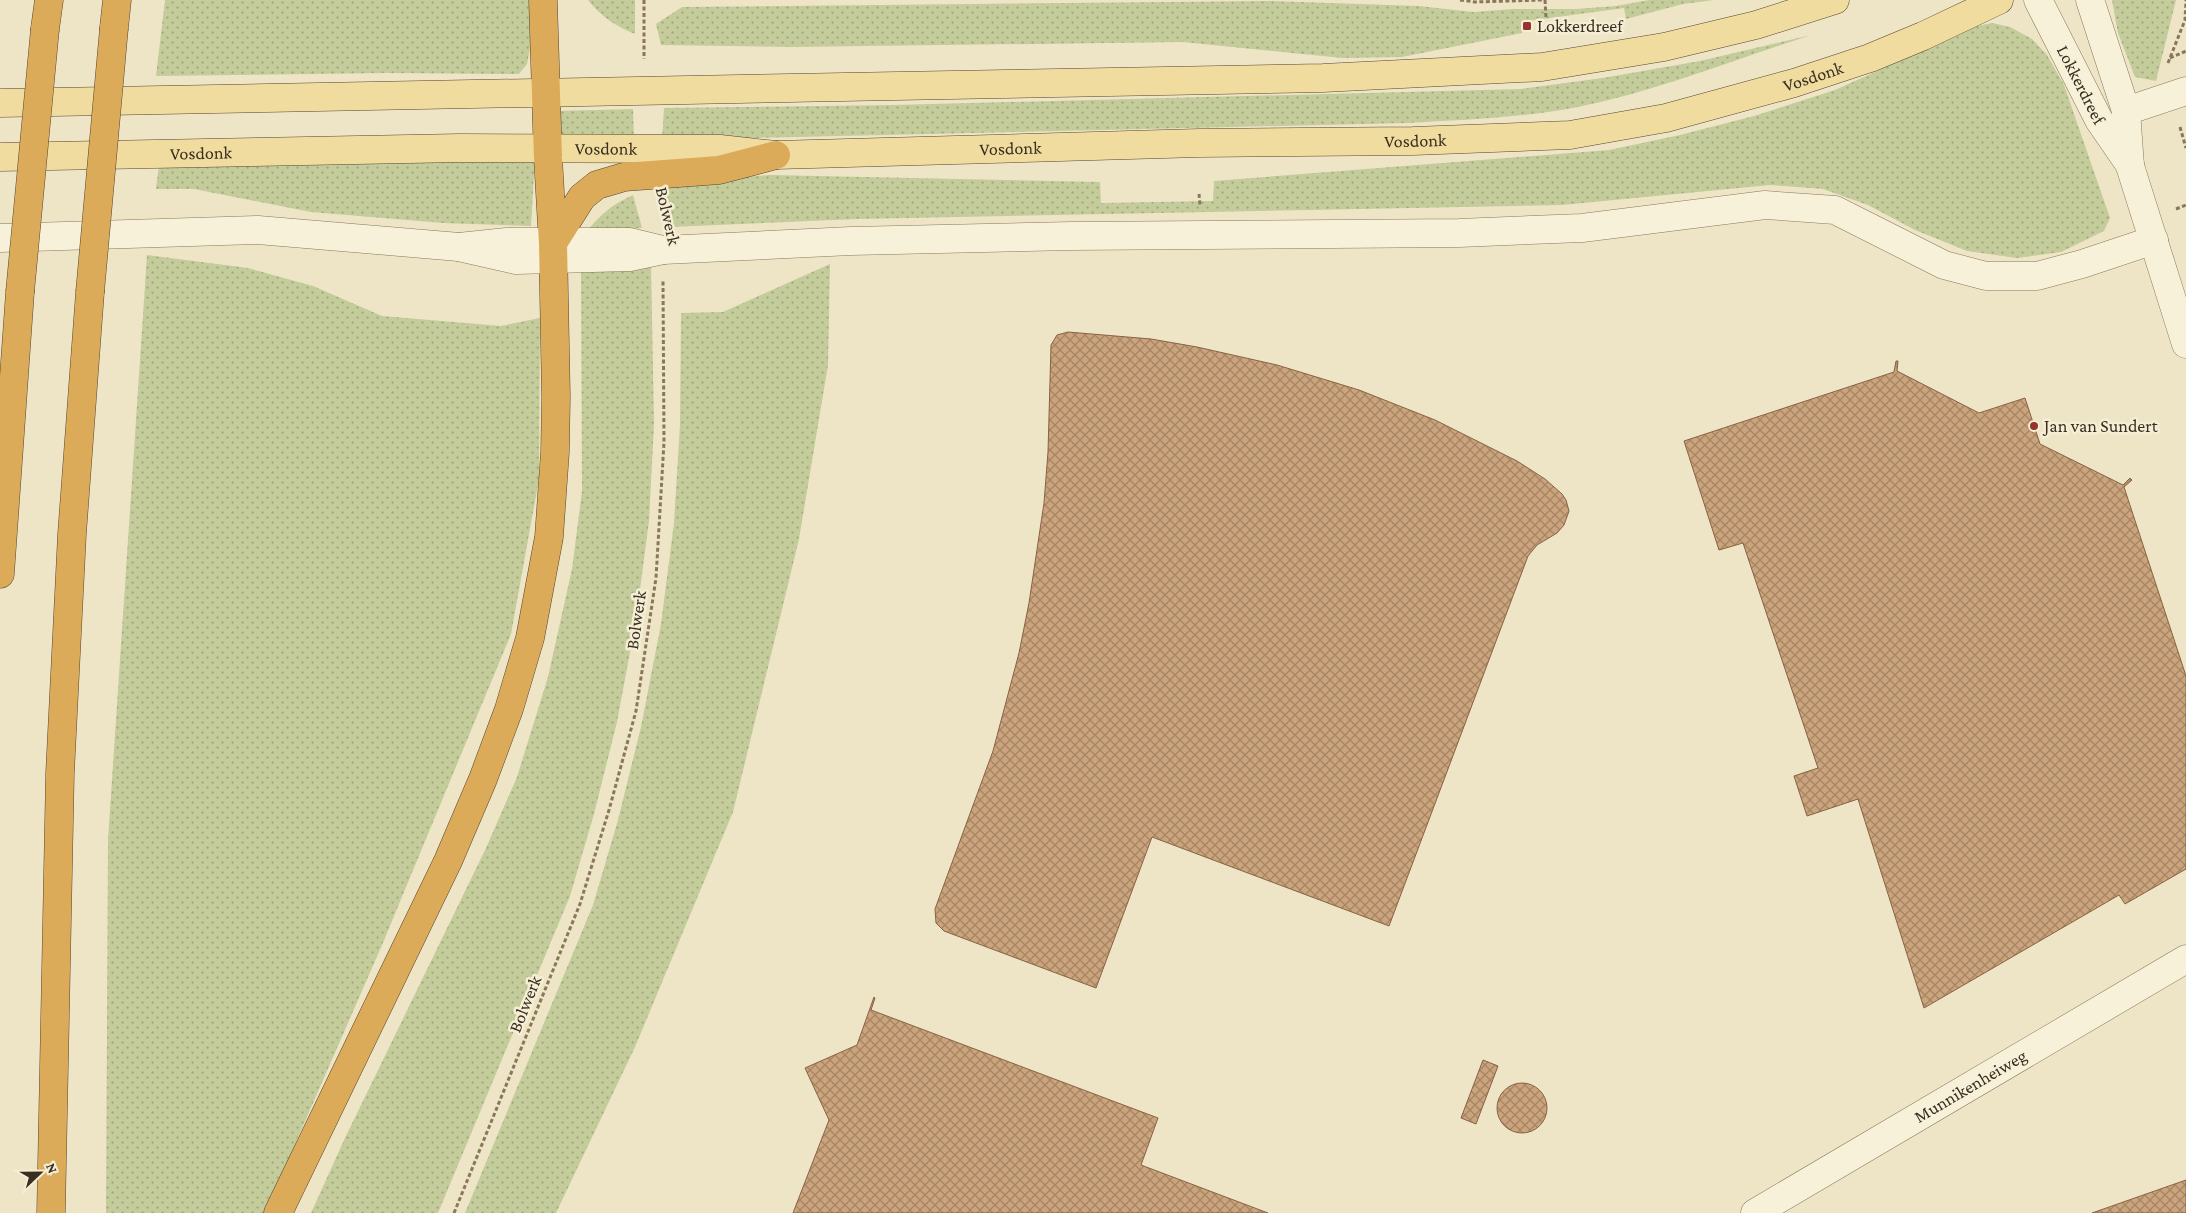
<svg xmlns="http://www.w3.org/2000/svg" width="2186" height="1213" font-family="'Crimson Pro',serif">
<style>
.grass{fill:url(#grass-dots)}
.building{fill:url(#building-cross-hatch);stroke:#886242}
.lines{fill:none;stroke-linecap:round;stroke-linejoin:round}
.minor-casing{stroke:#89775c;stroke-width:29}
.major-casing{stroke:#574530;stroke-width:29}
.highway-casing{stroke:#574530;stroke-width:29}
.path{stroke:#89775c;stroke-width:3;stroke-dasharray:4 2.5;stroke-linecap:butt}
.minor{stroke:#f8f1d9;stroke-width:28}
.major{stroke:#f0dc9f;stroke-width:28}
.highway{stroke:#dbab59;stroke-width:28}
.highway-bridge-casing{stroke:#574530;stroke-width:29;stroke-linecap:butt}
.highway-bridge{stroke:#dbab59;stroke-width:28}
.poi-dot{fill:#97332d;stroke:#f5eed5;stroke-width:2}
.labels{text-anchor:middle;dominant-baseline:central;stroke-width:5;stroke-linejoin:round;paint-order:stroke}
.poi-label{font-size:18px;fill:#392e1f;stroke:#f5eed5;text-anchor:start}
.street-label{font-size:18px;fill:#392e1f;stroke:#f5eed5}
</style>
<defs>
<pattern id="grass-dots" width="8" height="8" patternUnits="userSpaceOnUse" patternTransform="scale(1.25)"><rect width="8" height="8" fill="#c3cc9a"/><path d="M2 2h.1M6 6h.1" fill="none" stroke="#9fa67d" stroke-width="1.8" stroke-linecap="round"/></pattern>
<pattern id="building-cross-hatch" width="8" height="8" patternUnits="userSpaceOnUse" patternTransform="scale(1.25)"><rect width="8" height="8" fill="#cba37c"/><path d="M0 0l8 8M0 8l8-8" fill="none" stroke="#a68565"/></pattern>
</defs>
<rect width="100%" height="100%" fill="#eee5c6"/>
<path class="grass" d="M 165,0 L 531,0 L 531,43 L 527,64 L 519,74 L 386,73 L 156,76 Z
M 588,0 L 635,0 L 635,34 C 616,26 601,17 588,0 Z
M 1649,0 L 1714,0 L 1683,4 L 1626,19 L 1624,8 L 1521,22 L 1522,33 L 1402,57 L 1343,58 L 1183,42 L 791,47 L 661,45 L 656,24 L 682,7 L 1270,1 L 1419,6 L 1473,12 L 1513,9 L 1576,9 L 1616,6 Z
M 2112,0 L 2176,0 L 2156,81 L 2135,77 L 2118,33 Z
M 1992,23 L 2010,27 L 2032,39 L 2047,55 L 2064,85 L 2110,218 L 2104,231 L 2061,252 L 2017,258 L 1967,251 L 1915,230 L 1868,205 L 1823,189 L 1770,185 L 1562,205 L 858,219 L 670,227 L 661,187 L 692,180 L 770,175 L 1100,182 L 1101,203 L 1213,201 L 1214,181 L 1609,150 L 1680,135 L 1754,116 L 1835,90 L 1977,26 Z
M 1811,35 C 1734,60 1657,91 1578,107 C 1522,118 1464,120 1407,123 L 662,140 L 664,108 L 894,105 L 1521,89 L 1603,78 L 1700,61 Z
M 633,109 L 634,140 L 561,141 L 557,111 Z
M 535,157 L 531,226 L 443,223 L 311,212 L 194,189 L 156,189 L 159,165 Z
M 633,195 L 642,228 L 587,231 C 601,214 613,204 633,195 Z
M 147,255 L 248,268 L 313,286 L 382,316 L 501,326 L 540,318 L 539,479 L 511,634 L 382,945 L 265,1213 L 106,1213 L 108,840 Z
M 651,264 L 654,424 L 649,521 L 636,620 L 617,722 L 594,814 L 570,896 L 438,1213 L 311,1213 L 345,1138 L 486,848 L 517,777 L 548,677 L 572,569 L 582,491 L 581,266 Z
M 830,264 L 828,365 L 799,539 L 733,812 L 635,1047 L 556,1213 L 465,1213 L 593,905 L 618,820 L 641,727 L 661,624 L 674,523 L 680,425 L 681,313 L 723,312 Z"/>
<path class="building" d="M 1068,332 L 1151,339 L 1197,347 L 1277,365 L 1359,390 L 1435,420 L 1517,461 L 1545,479 L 1562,494 L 1566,500 L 1569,511 L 1564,525 L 1557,533 L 1537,545 L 1528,556 L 1389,926 L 1152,837 L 1096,988 L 944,931 L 936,923 L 935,909 L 993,751 L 1019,653 L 1029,603 L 1044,503 L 1048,452 L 1051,345 L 1057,335 Z
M 1896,361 L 1898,361 L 1897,371 L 1979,413 L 2025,398 L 2040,444 L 2123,485 L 2130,478 L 2132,480 L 2124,487 L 2186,676 L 2186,869 L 2125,904 L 2119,895 L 1924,1008 L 1858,799 L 1807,816 L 1794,776 L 1818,768 L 1743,543 L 1719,550 L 1684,441 L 1894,372 Z
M 874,997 L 875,998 L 871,1010 L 1158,1118 L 1141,1165 L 1268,1213 L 793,1213 L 829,1120 L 805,1068 L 857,1045 Z
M 1483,1060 L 1498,1066 L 1476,1124 L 1461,1118 Z
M1497 1108a25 25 0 1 1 50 0a25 25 0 1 1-50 0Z
M 2186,1180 L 2186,1213 L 2092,1213 Z"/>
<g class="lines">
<defs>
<g id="minor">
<path id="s1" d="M 2038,0 L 2099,120 L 2130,165"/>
<path d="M 2090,0 L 2126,111 L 2130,166 L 2186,344"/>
<path d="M 2126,111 L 2186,91"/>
<path d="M 0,238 L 258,230 L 459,247"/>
<path d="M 507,242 L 630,242 L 663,250 L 630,257 L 516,260 L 459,247 Z"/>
<path d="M 663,250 L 851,241 L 1072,236 L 1459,233 L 1582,228 L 1765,205 L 1835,210 L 1944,265 L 1986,276 L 2037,276 L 2082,264 L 2154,240"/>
<path id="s2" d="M 1755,1213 L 2186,959"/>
</g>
<g id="major">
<path d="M 0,103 L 1323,78 L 1542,67 L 1664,47 L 1756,25 L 1835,0"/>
<path id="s3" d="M 0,157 L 460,148 L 720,149 L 776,155 L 1199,143 L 1413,141 L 1570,135 L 1666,118 L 1794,83 L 1870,58 L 1923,36 L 1999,0"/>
</g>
<path id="highway" d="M 114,28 L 117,0
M 45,29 L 49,0
M 553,243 L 582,197 L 597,185 L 624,177 L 719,170 L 776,155
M 0,574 L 20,292
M 51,1213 L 60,773 L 72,534 L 90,292
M 278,1213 L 448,861 L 483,779 L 509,709 L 530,638 L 549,537 L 555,452 L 556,397 L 553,243 L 548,158 L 543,0"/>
</defs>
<use href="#minor" class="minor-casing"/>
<use href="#major" class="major-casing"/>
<use href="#highway" class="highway-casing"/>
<path class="path" d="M 644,0 L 644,59
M 1460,0 L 1475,2 L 1542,0
M 1545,0 L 1546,18
M 2170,58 L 2186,51
M 2168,63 L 2185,20 L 2186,0
M 2180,127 L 2186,148
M 1199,194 L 1200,205
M 2176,209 L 2186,205
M 454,1213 L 580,904 L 609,810 L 636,711 L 656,578 L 664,442 L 663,281"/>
<use href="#minor" class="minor"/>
<use href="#major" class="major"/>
<use href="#highway" class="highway"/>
<defs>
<path id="highway-bridge" d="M 20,292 L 45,29
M 90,292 L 114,28"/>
</defs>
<use href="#highway-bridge" class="highway-bridge-casing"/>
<use href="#highway-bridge" class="highway-bridge"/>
</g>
<g class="poi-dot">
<rect x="1522" y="21" width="10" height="10" rx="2.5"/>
<circle cx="2034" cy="426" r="5"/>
</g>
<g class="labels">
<g class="poi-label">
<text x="1537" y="26">Lokkerdreef</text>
<text x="2044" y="426">Jan van Sundert</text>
</g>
<g class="street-label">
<text stroke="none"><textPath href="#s3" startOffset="1821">Vosdonk</textPath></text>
<text stroke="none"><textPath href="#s1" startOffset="95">Lokkerdreef</textPath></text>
<text stroke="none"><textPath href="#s3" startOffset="1416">Vosdonk</textPath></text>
<text stroke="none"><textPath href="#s3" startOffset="606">Vosdonk</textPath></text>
<text stroke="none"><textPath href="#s3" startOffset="1011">Vosdonk</textPath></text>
<text stroke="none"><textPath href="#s3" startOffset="201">Vosdonk</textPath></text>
<text transform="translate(668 216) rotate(77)">Bolwerk</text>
<text transform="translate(636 620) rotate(-82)">Bolwerk</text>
<text transform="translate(525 1004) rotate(-68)">Bolwerk</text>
<text stroke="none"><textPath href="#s2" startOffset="250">Munnikenheiweg</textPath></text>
</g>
</g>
<g transform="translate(40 1173) rotate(68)" stroke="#f5eed5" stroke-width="4" paint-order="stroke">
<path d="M0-4L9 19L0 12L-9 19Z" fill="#392e1f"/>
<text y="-8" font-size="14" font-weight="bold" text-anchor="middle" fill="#392e1f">N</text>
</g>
</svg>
